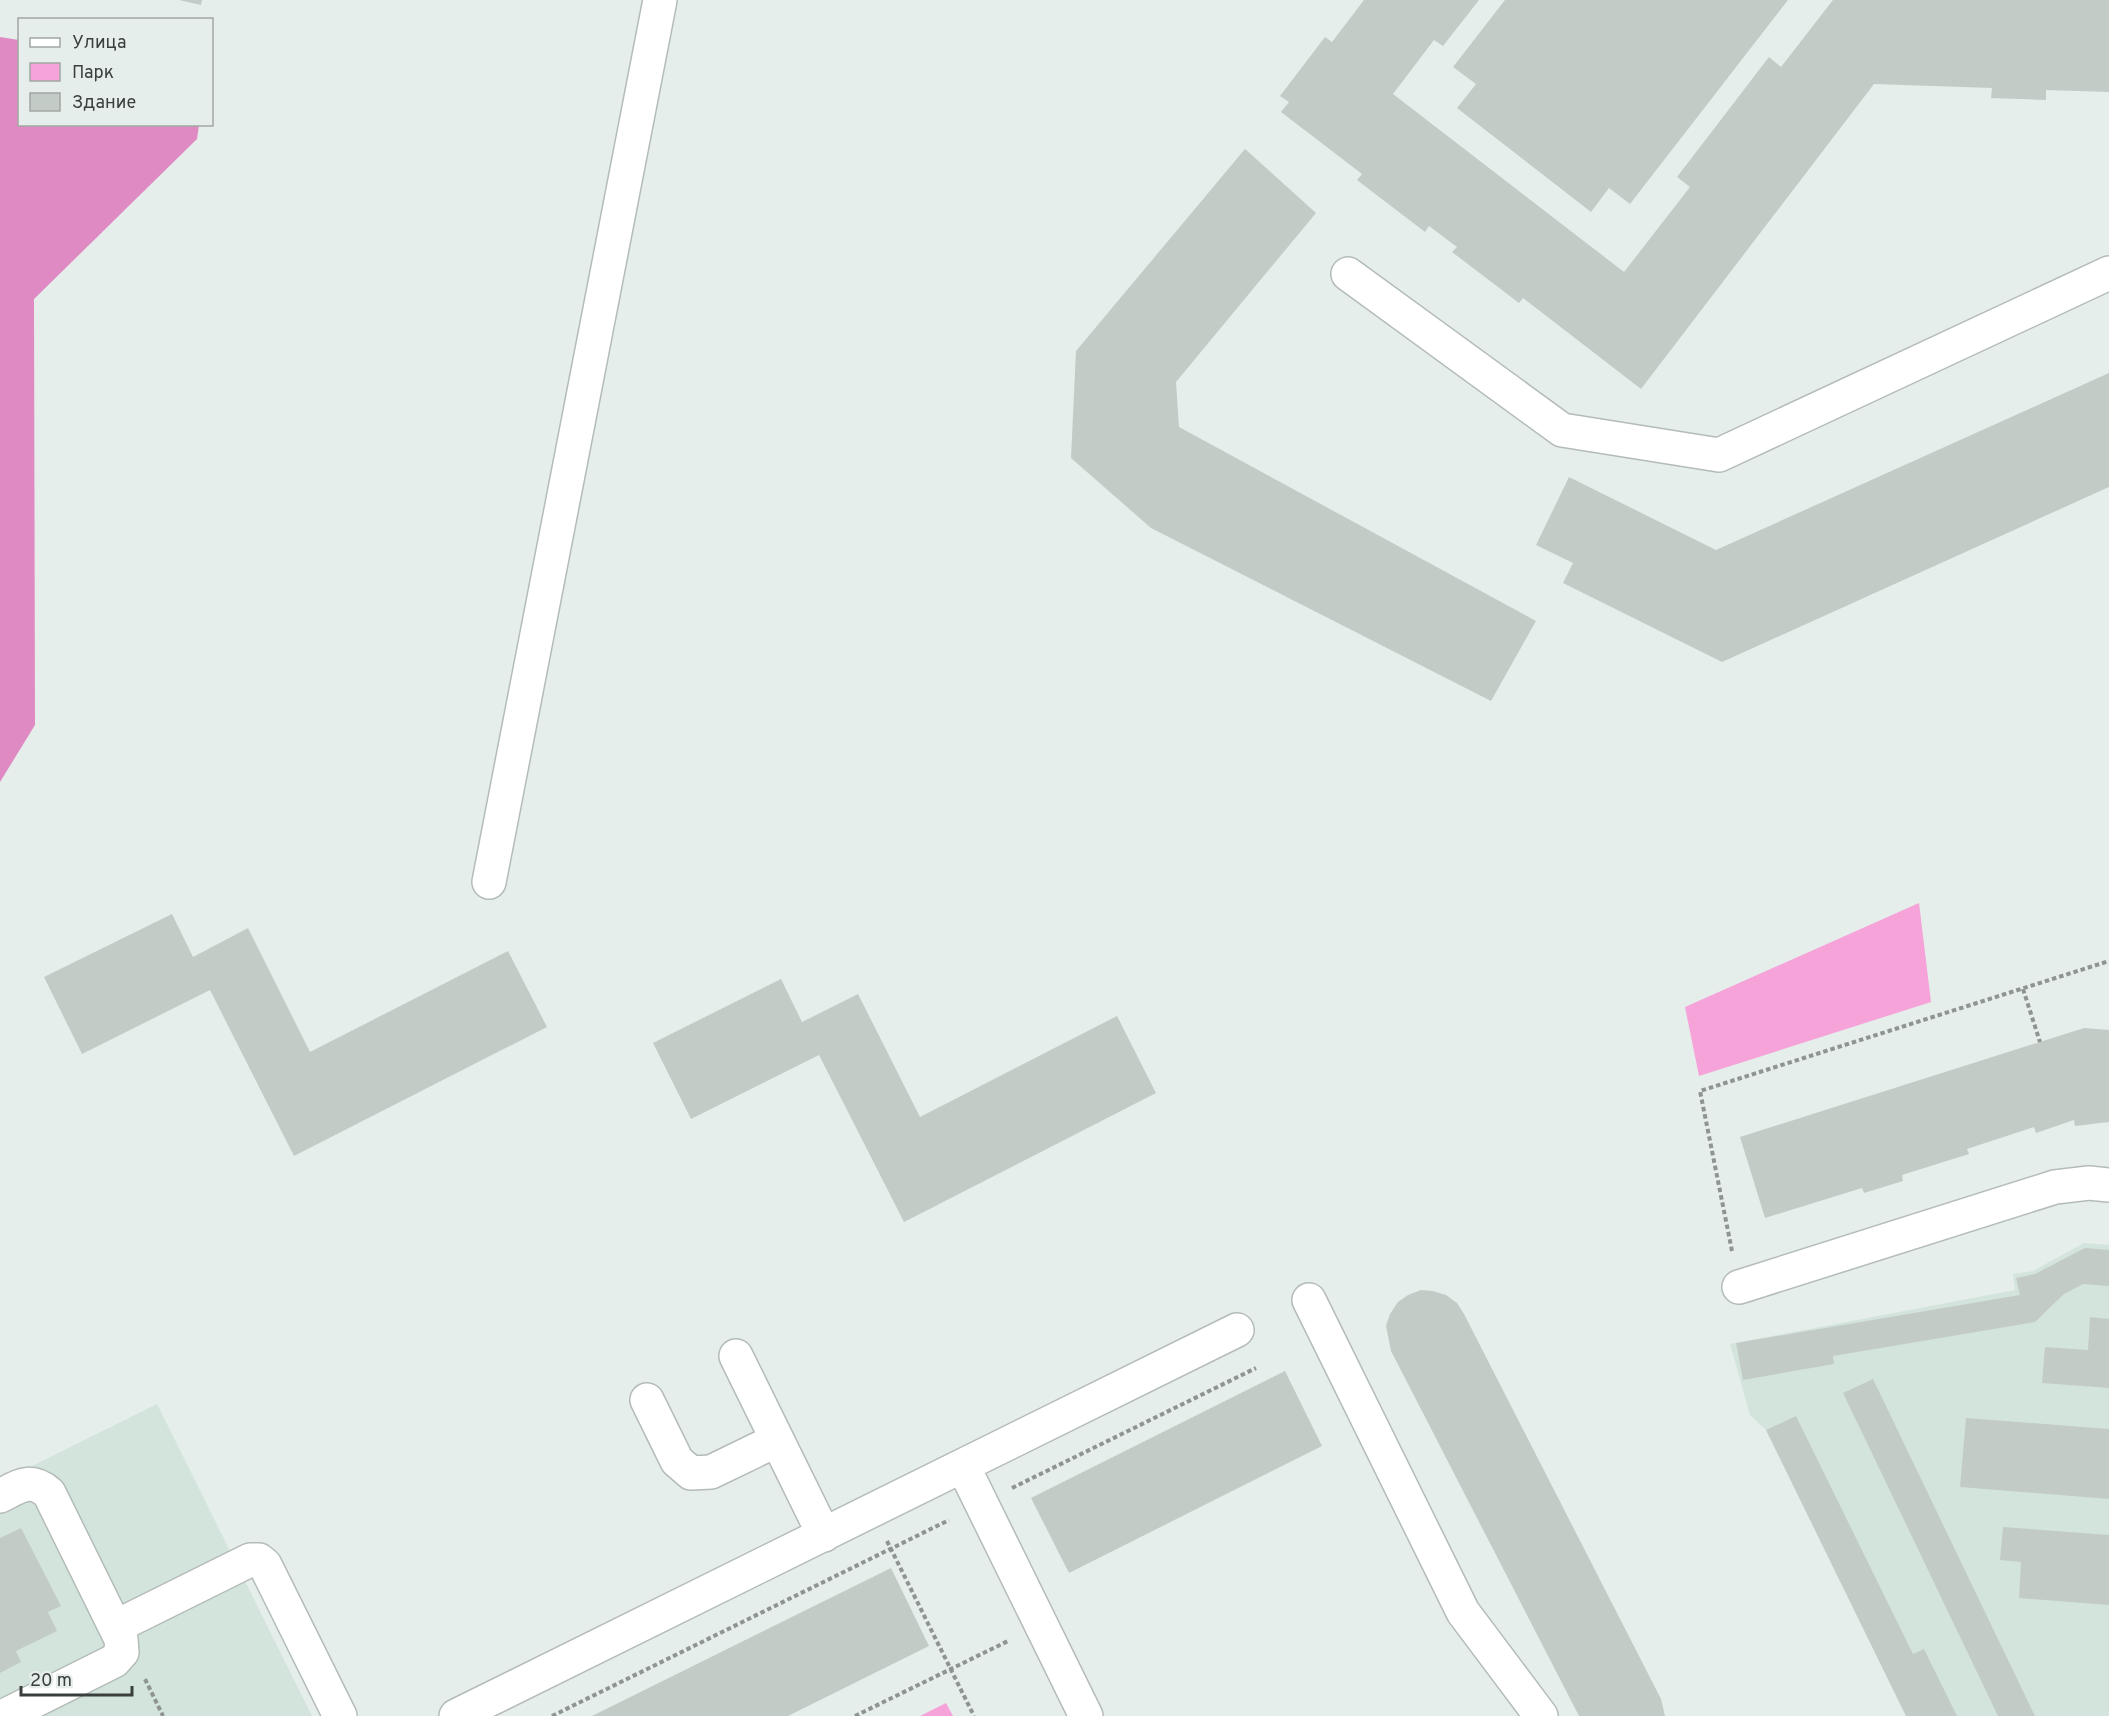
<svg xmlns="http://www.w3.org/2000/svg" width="2109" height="1716" font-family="Overpass,sans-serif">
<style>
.built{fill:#d3e4dd}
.green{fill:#f5a3d9}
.forest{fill:#e08ac4}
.building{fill:#c3cbc7}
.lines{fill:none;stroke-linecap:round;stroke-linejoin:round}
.minor-casing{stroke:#b4bcb8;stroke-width:36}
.path{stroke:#8d9491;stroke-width:4;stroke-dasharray:4.5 3;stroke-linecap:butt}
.minor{stroke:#fff;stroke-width:33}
</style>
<rect width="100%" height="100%" fill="#e5eeea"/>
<path class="built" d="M 2084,1243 L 2109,1245 L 2109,1716 L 1906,1716 L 1766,1430 L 1750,1415 L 1730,1344 L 2015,1290 L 2013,1274 L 2033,1271 Z
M 157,1404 L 312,1716 L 0,1716 L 0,1482 Z"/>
<path class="green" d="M 1919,903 L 1931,1002 L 1699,1076 L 1685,1007 Z
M 946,1703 L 953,1716 L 920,1716 Z"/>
<path class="forest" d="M 0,37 L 19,40 L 20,124 L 199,125 L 197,139 L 34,299 L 35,725 L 0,782 Z"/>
<path class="building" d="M 179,0 L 202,0 L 201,5 Z
M 1364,0 L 1479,0 L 1443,46 L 1434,40 L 1393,94 L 1624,272 L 1690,187 L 1677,177 L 1769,57 L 1781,67 L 1833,0 L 2109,0 L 2109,92 L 2046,90 L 2046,100 L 1991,98 L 1992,88 L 1874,84 L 1641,389 L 1523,298 L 1519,303 L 1452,252 L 1457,247 L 1429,226 L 1425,232 L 1357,180 L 1362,174 L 1281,112 L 1289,102 L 1280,96 L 1325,37 L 1332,42 Z
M 1505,0 L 1788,0 L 1630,204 L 1609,188 L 1591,212 L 1457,108 L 1476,84 L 1453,67 Z
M 1245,149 L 1316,213 L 1176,382 L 1179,427 L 1536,621 L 1491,701 L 1151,528 L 1071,458 L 1076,351 Z
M 2109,373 L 2109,487 L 1722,662 L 1563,583 L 1573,563 L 1536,545 L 1569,477 L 1716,550 Z
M 172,914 L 193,957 L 248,928 L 310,1052 L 508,951 L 547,1027 L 294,1156 L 210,990 L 82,1054 L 44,977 Z
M 781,979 L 802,1022 L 858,994 L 920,1117 L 1117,1016 L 1156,1093 L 904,1222 L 819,1055 L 691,1119 L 653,1043 Z
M 2084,1028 L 2109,1030 L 2109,1122 L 2075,1126 L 2074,1120 L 2036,1133 L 2034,1127 L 1967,1149 L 1969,1154 L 1902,1175 L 1903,1181 L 1864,1193 L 1862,1188 L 1765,1218 L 1740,1137 Z
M 2085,1248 L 2109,1250 L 2109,1286 L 2083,1284 L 2064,1294 L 2035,1322 L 1833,1356 L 1834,1364 L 1743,1380 L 1736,1343 L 2020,1295 L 2016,1278 L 2035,1274 Z
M 1421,1290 L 1433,1291 L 1446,1295 L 1457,1303 L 1464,1314 L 1661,1699 L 1665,1716 L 1579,1716 L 1391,1351 L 1386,1326 L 1390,1314 L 1398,1302 L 1408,1295 Z
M 2090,1317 L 2109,1319 L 2109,1388 L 2042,1383 L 2045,1347 L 2088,1350 Z
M 1285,1371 L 1322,1446 L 1069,1573 L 1031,1498 Z
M 1873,1379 L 2035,1716 L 1998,1716 L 1843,1393 Z
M 1796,1416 L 1913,1654 L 1924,1649 L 1957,1716 L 1906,1716 L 1766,1430 Z
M 1966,1418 L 2109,1429 L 2109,1499 L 1960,1487 Z
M 2003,1527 L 2109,1535 L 2109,1605 L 2019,1598 L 2021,1562 L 2000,1560 Z
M 21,1528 L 61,1606 L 48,1612 L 57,1631 L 16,1651 L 21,1662 L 0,1673 L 0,1538 Z
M 891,1568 L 929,1646 L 788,1716 L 592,1716 Z"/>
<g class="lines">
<defs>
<path id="minor" d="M 1348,274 L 1562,430 L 1719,455 L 2109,273
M 489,882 L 660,0
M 1739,1287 L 2055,1187 L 2089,1183 L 2109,1185
M 1309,1300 L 1463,1612 L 1541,1716
M 736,1356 L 824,1535
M 647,1400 L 677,1461 L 691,1473 L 711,1472 L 777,1440
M 963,1466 L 1086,1716
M 0,1496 C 20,1486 30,1477 49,1493 L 121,1639 L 122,1652 L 114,1661 L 4,1716
M 115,1627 L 250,1560 L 259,1560 L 265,1565 L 340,1716
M 456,1716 L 1237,1330"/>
</defs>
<use href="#minor" class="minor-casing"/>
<path class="path" d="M 2023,989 L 2040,1042
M 1732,1251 L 1700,1091 L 2109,961
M 1012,1488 L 1256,1368
M 887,1541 L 974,1716
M 145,1679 L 163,1716
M 552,1716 L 949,1520
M 855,1716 L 1008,1641"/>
<use href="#minor" class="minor"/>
</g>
<rect x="18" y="18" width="195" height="108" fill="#e5eeea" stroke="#a1a8a4" stroke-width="1.5"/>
<rect x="30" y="38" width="30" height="9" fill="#ffffff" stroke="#a1a8a4" stroke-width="1.5"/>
<text x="72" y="48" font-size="18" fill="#3a3e3c">Улица</text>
<rect x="30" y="63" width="30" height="18" fill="#f5a3d9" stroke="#a1a8a4" stroke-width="1.5"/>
<text x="72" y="78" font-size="18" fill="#3a3e3c">Парк</text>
<rect x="30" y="93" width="30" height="18" fill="#c3cbc7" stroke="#a1a8a4" stroke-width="1.5"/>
<text x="72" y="108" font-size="18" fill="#3a3e3c">Здание</text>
<path d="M21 1686v9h111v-9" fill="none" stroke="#3a3e3c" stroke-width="3"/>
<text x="30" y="1686" font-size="18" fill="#3a3e3c" stroke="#e5eeea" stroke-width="4.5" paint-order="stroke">20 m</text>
</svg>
